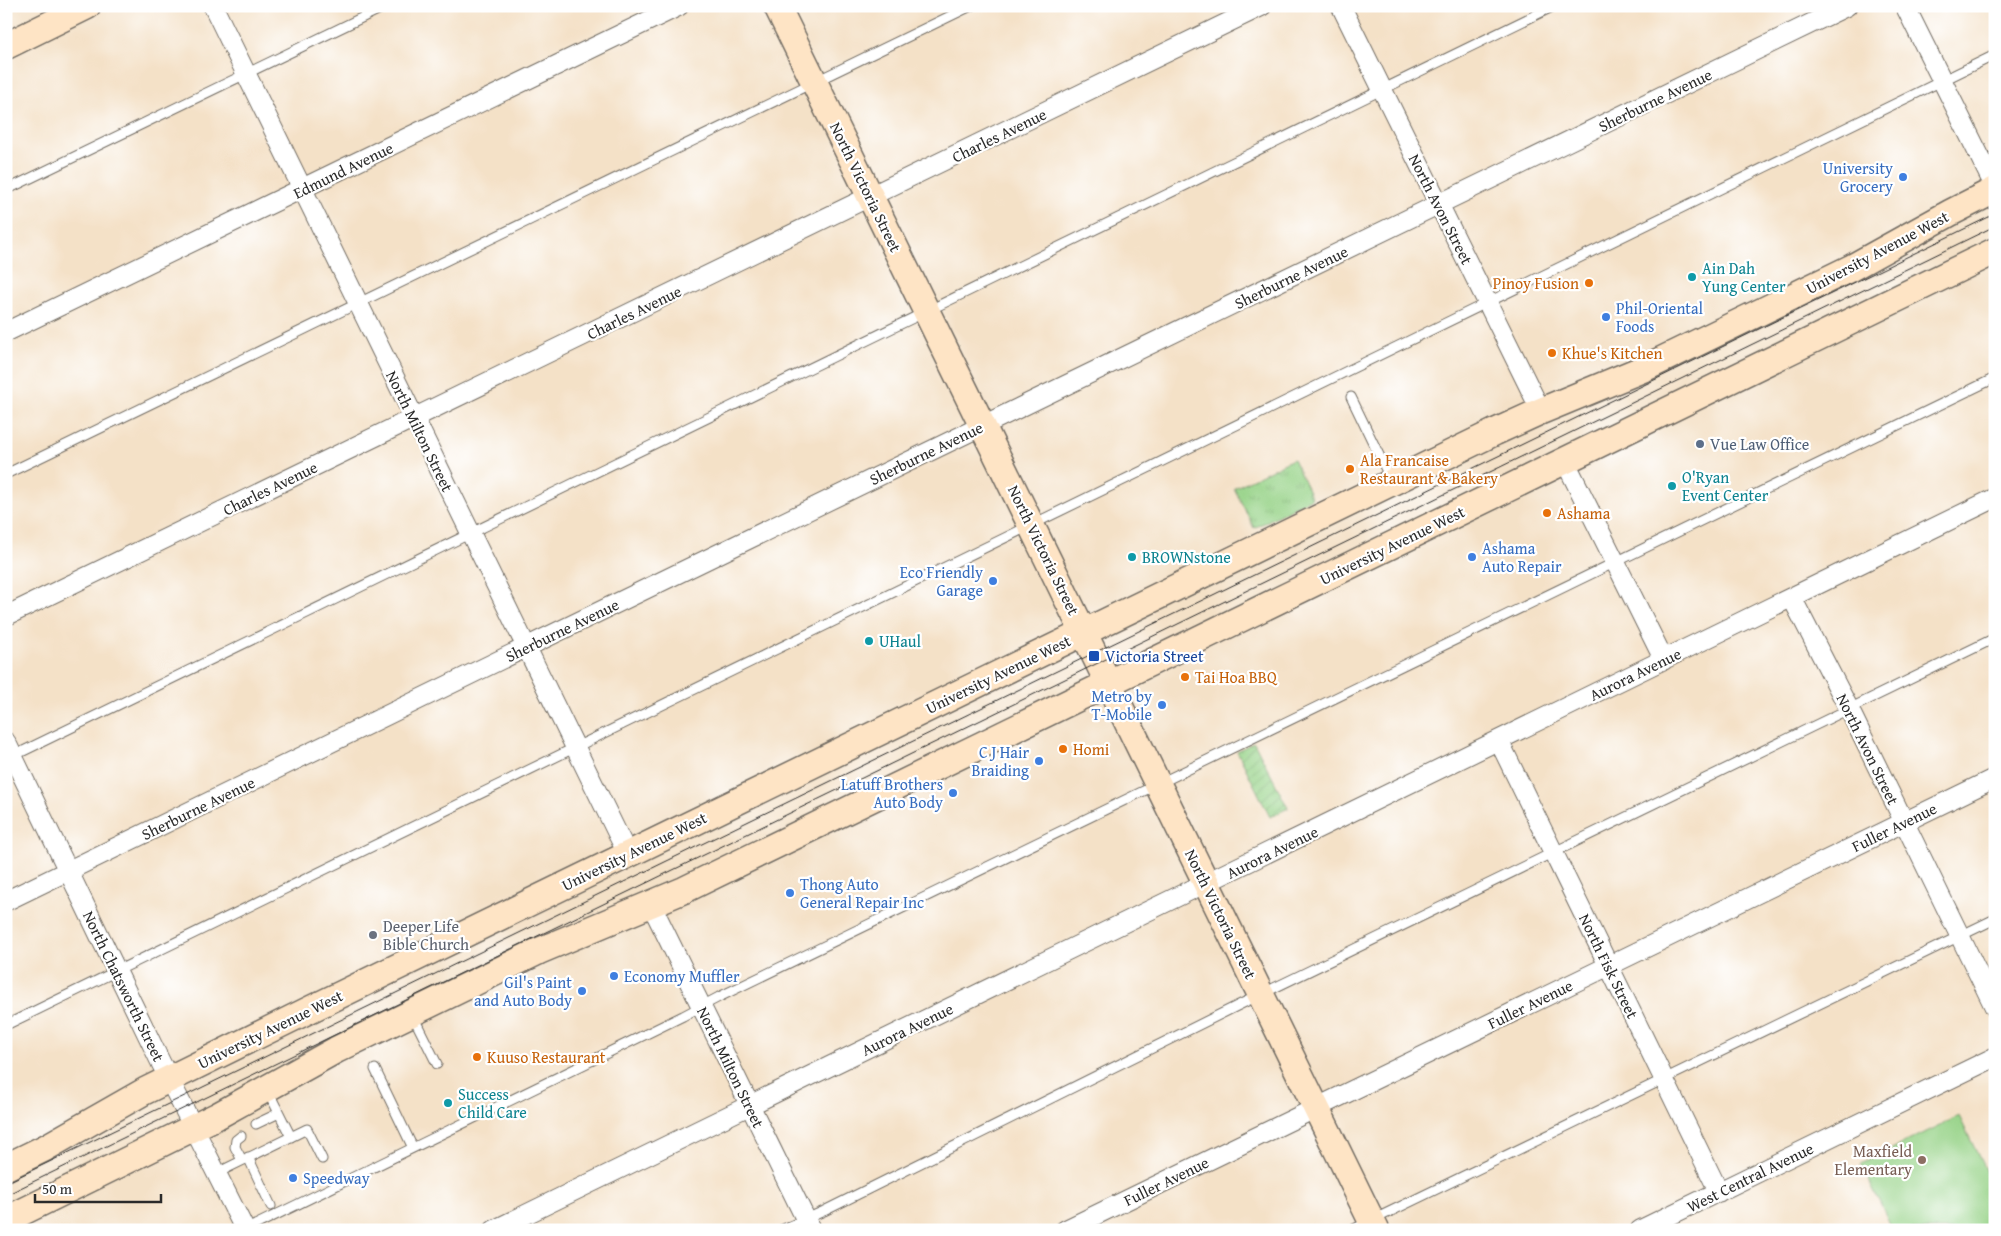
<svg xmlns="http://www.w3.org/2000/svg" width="2001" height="1236" font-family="'Gentium Book Plus',serif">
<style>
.grass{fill:url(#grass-tufts);stroke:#617f5a}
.garden{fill:url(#garden-furrows);stroke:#617f5a}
.pitch{fill:#97d388;stroke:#617f5a}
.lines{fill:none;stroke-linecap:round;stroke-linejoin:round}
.lane-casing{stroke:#716b62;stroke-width:11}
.street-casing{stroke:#716b62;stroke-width:21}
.secondary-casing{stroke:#716b62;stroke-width:29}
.lane{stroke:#fff;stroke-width:9}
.street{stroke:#fff;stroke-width:19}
.secondary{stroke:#fee4c5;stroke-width:26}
.tram{stroke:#2b2b2b;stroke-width:1}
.shop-dot{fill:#3f7fe0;stroke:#fff;stroke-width:2}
.culture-dot{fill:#0f9aa8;stroke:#fff;stroke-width:2}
.food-dot{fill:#e8710a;stroke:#fff;stroke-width:2}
.service-dot{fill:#5c6f8a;stroke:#fff;stroke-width:2}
.transit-dot{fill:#1a4fb4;stroke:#fff;stroke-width:2}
.worship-dot{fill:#6b7280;stroke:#fff;stroke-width:2}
.education-dot{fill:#8d6e63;stroke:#fff;stroke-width:2}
.labels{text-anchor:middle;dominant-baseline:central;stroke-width:4.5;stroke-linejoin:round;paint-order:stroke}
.street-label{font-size:16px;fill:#2b2b2b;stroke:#fff}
.shop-label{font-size:16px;fill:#366cbe;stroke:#fff;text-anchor:end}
.culture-label{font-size:16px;fill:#0d838f;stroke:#fff;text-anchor:start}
.food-label{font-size:16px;fill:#c56008;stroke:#fff;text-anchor:start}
.service-label{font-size:16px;fill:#4e5e75;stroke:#fff;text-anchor:start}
.transit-label{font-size:16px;fill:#164399;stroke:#fff;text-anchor:start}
.worship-label{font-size:16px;fill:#5b616d;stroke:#fff;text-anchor:start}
.education-label{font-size:16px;fill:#785e54;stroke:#fff;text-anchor:end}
</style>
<defs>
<pattern id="grass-tufts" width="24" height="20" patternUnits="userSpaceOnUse" patternTransform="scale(1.25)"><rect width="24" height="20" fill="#97d388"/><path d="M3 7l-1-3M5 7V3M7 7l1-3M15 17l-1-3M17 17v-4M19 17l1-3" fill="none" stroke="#82b576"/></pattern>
<pattern id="garden-furrows" width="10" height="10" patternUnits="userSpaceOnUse" patternTransform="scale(1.25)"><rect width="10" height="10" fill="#97d388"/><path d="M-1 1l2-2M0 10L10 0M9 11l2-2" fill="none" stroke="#82b576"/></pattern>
</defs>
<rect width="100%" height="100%" fill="#fff"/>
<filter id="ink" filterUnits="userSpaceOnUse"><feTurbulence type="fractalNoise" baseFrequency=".02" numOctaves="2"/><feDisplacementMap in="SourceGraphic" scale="10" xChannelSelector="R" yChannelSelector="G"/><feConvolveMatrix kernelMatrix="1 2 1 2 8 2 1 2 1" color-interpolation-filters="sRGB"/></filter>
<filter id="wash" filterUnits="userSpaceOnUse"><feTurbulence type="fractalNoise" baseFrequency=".0096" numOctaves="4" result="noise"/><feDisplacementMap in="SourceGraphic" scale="20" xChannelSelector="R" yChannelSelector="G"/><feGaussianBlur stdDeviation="1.12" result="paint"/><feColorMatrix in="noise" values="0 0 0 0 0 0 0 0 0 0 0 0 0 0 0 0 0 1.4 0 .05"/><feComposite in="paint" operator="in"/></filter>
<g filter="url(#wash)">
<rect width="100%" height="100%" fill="#f4e1c7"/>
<path class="grass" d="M 1293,459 L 1312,498 L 1254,528 L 1234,488 Z"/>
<path class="garden" d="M 1254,742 L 1288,808 L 1270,817 L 1237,751 Z"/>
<path class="pitch" d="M 1959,1116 L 1995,1190 L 1995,1230 L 1893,1230 L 1861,1164 Z"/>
</g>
<g filter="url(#ink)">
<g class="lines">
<defs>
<path id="lane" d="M 6,190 L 386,6
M 1351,397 L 1391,480
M 6,474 L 971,6
M 11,757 L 1554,6
M 413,1016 L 437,1064
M 6,1025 L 1995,55
M 375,1069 L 413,1148
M 268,1091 L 291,1137
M 256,1124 L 279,1113
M 241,1136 L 236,1140 L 235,1147 L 242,1160
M 248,1157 L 271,1206
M 217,1173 L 307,1129 L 322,1159
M 245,1230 L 683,1016 L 719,997 L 1995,378
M 781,1230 L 824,1211 L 1239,1005 L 1995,638
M 1352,1230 L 1995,919"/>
<path id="street" d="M 213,6 L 628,855
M 1341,6 L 1541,411
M 1905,6 L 1995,187
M 6,332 L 679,6
M 1565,461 L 1664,660
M 1792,598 L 1849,709 L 1995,1008
M 6,616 L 1262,6
M 1499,741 L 1719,1192
M 6,742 L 161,1063 L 245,1230
M 6,901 L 545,638 L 1847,6
M 651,904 L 811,1230
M 494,1230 L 1995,498
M 1065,1230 L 1995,778
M 1640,1230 L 1995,1057"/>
<path id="secondary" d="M 777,6 L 1376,1230
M 6,46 L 87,6
M 6,1167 L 45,1148 L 145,1091 L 307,1011 L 1495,432 L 1541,411 L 1645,368 L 1851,268 L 1950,213 L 1995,190
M 6,1220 L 217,1116 L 336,1050 L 539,951 L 684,890 L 1995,251"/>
</defs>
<use href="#lane" class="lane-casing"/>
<use href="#street" class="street-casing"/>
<use href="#secondary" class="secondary-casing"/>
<use href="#lane" class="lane"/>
<use href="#street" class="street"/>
<use href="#secondary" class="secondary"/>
<path class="tram" d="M 6,1183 L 1995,214
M 6,1195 L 1995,226"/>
</g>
</g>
<g class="shop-dot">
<circle cx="1903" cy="177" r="5"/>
<circle cx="1606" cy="317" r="5"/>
<circle cx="1472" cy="557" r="5"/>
<circle cx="993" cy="581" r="5"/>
<circle cx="1162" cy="705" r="5"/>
<circle cx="1039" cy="761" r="5"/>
<circle cx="953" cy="793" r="5"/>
<circle cx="790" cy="893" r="5"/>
<circle cx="614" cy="976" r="5"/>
<circle cx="582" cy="991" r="5"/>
<circle cx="293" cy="1178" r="5"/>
</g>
<g class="culture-dot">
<circle cx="1692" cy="277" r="5"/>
<circle cx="1672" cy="486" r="5"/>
<circle cx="1132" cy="557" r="5"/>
<circle cx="869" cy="641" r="5"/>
<circle cx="448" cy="1103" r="5"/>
</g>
<g class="food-dot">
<circle cx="1589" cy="283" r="5"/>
<circle cx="1552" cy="353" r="5"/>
<circle cx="1350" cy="469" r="5"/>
<circle cx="1547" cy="513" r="5"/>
<circle cx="1185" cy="677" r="5"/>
<circle cx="1063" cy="749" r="5"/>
<circle cx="477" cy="1057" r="5"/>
</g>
<circle class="service-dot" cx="1700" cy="444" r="5"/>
<rect class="transit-dot" x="1088" y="650" width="12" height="12" rx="2.5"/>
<circle class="worship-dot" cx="373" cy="935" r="5"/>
<circle class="education-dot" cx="1922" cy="1160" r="5"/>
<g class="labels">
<g class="street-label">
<text transform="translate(1655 100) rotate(-26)">Sherburne Avenue</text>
<text transform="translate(999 135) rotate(-26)">Charles Avenue</text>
<text transform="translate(343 170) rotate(-26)">Edmund Avenue</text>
<text transform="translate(866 187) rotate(64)">North Victoria Street</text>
<text transform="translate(1441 209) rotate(63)">North Avon Street</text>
<text transform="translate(1877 252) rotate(-28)">University Avenue West</text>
<text transform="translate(1291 277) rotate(-26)">Sherburne Avenue</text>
<text transform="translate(634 312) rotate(-26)">Charles Avenue</text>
<text transform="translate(420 431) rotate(64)">North Milton Street</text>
<text transform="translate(926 453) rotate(-26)">Sherburne Avenue</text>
<text transform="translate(270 488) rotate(-26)">Charles Avenue</text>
<text transform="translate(1392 545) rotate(-26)">University Avenue West</text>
<text transform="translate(1044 550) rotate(64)">North Victoria Street</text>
<text transform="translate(562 630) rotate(-26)">Sherburne Avenue</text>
<text transform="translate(998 674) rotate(-26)">University Avenue West</text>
<text transform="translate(1635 674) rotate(-26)">Aurora Avenue</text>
<text transform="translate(1868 749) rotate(64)">North Avon Street</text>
<text transform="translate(198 808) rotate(-26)">Sherburne Avenue</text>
<text transform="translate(1894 827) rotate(-26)">Fuller Avenue</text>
<text transform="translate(634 851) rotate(-26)">University Avenue West</text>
<text transform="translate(1272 852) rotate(-26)">Aurora Avenue</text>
<text transform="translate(1221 914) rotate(64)">North Victoria Street</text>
<text transform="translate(1609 966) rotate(64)">North Fisk Street</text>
<text transform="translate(124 986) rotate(64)">North Chatsworth Street</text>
<text transform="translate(1530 1004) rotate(-26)">Fuller Avenue</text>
<text transform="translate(270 1029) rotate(-26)">University Avenue West</text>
<text transform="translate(907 1029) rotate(-26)">Aurora Avenue</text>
<text transform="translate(731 1067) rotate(64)">North Milton Street</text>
<text transform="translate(1750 1177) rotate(-26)">West Central Avenue</text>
<text transform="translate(1166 1181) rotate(-26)">Fuller Avenue</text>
</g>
<g class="shop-label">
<text x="1893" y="168">University<tspan x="1893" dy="18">Grocery</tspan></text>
<text x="1616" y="308" text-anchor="start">Phil-Oriental<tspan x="1616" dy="18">Foods</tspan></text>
<text x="1482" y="548" text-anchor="start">Ashama<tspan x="1482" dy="18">Auto Repair</tspan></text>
<text x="983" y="572">Eco Friendly<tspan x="983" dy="18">Garage</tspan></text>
<text x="1152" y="696">Metro by<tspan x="1152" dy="18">T-Mobile</tspan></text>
<text x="1029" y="752">C J Hair<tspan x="1029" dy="18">Braiding</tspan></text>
<text x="943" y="784">Latuff Brothers<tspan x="943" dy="18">Auto Body</tspan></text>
<text x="800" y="884" text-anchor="start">Thong Auto<tspan x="800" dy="18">General Repair Inc</tspan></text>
<text x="624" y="976" text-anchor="start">Economy Muffler</text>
<text x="572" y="982">Gil's Paint<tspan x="572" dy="18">and Auto Body</tspan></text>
<text x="303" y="1178" text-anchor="start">Speedway</text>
</g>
<g class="culture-label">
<text x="1702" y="268">Ain Dah<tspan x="1702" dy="18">Yung Center</tspan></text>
<text x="1682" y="477">O'Ryan<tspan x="1682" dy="18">Event Center</tspan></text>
<text x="1142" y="557">BROWNstone</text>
<text x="879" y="641">UHaul</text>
<text x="458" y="1094">Success<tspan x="458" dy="18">Child Care</tspan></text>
</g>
<g class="food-label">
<text x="1579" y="283" text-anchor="end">Pinoy Fusion</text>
<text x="1562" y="353">Khue's Kitchen</text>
<text x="1360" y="460">Ala Francaise<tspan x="1360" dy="18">Restaurant &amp; Bakery</tspan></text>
<text x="1557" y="513">Ashama</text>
<text x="1195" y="677">Tai Hoa BBQ</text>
<text x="1073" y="749">Homi</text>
<text x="487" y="1057">Kuuso Restaurant</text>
</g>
<g class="service-label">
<text x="1710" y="444">Vue Law Office</text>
</g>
<g class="transit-label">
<text x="1105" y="656">Victoria Street</text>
</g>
<g class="worship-label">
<text x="383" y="926">Deeper Life<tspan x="383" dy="18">Bible Church</tspan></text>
</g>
<g class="education-label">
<text x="1912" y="1151">Maxfield<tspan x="1912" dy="18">Elementary</tspan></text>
</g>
</g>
<rect width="2001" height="1236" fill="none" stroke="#fff" stroke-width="25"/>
<path d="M35 1194v8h126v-8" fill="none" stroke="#2b2b2b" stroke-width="2.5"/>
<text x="42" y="1194" font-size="15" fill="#2b2b2b" stroke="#ffffff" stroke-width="4" paint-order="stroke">50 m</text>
</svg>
